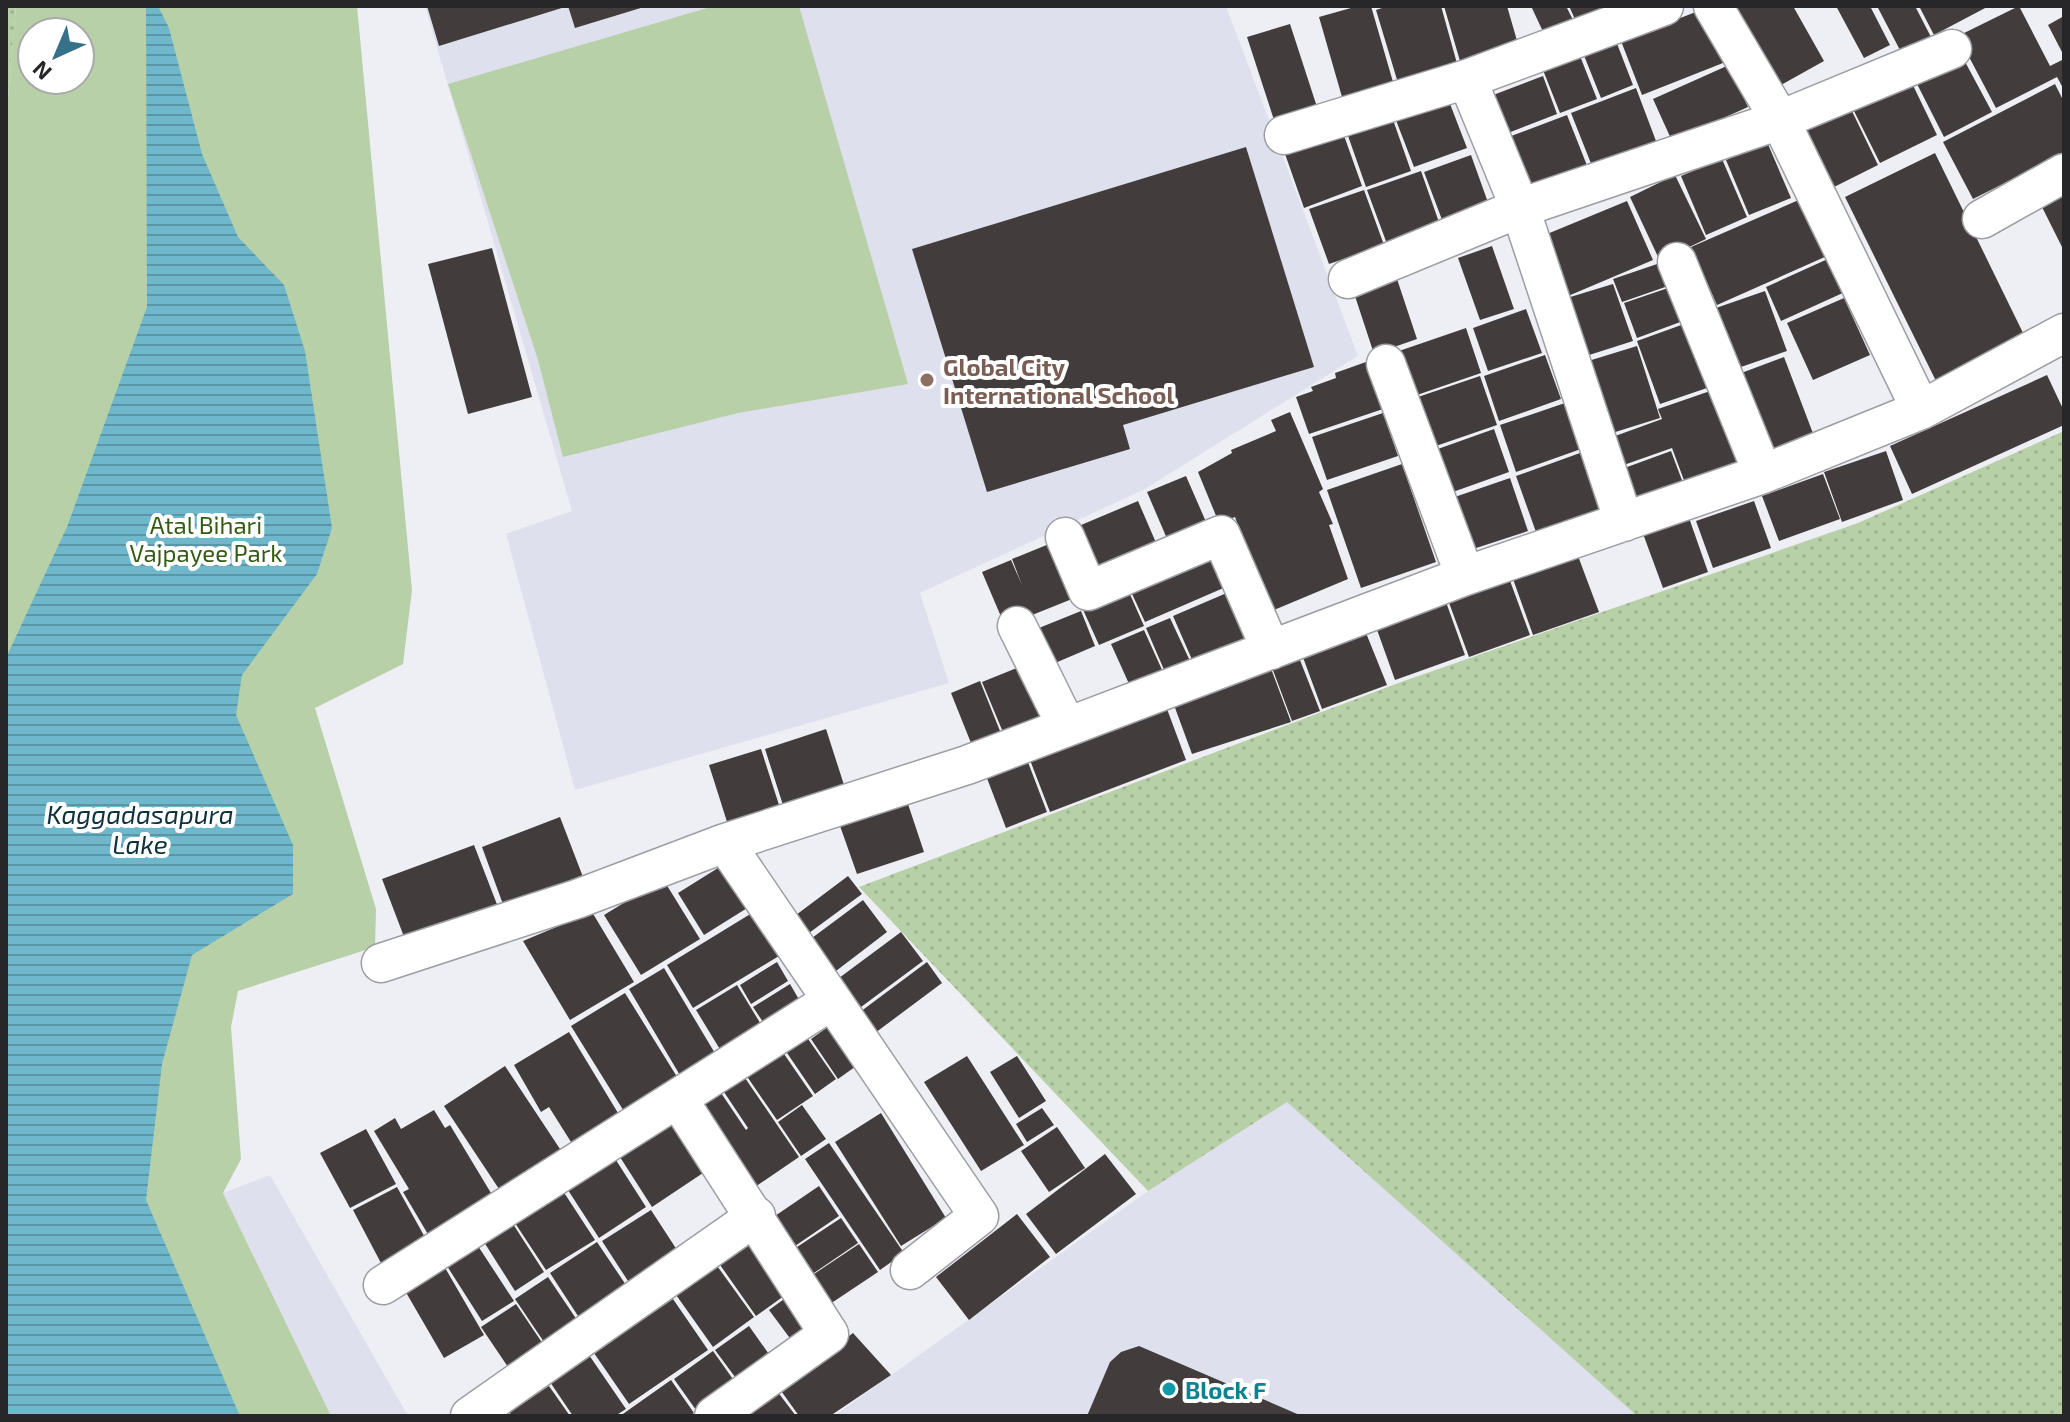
<svg xmlns="http://www.w3.org/2000/svg" width="2070" height="1422" font-family="'Exo 2',sans-serif">
<style>
.built{fill:#dee1ed}
.grass{fill:url(#grass-dots)}
.green{fill:#b7d0a7;fill-rule:evenodd}
.water{fill:url(#water-rules)}
.building{fill:#423d3c}
.lines{fill:none;stroke-linecap:round;stroke-linejoin:round}
.street-casing{stroke:#9d9ea3;stroke-width:41}
.street{stroke:#fff;stroke-width:38}
.education-dot{fill:#8d6e63;stroke:#fff;stroke-width:3}
.culture-dot{fill:#0f9aa8;stroke:#fff;stroke-width:3}
.labels{text-anchor:middle;dominant-baseline:central;stroke-width:8;stroke-linejoin:round;paint-order:stroke}
.education-label{font-size:24px;font-weight:bold;fill:#785e54;stroke:#fff;text-anchor:start}
.park-label{font-size:24px;fill:#345b13;stroke:#fff}
.culture-label{font-size:24px;font-weight:bold;fill:#0d838f;stroke:#fff;text-anchor:start}
.water-label{font-size:26px;font-style:italic;fill:#0e323b;stroke:#fff}
</style>
<defs>
<pattern id="grass-dots" width="8" height="8" patternUnits="userSpaceOnUse" patternTransform="scale(2)"><rect width="8" height="8" fill="#b7d0a7"/><path d="M2 2h.1M6 6h.1" fill="none" stroke="#9db390" stroke-width="1.8" stroke-linecap="round"/></pattern>
<pattern id="water-rules" width="6" height="5" patternUnits="userSpaceOnUse" patternTransform="scale(2)"><rect width="6" height="5" fill="#6fb8cc"/><path d="M0 2.5h6" fill="none" stroke="#5b96a6"/></pattern>
</defs>
<rect width="100%" height="100%" fill="#eeeff5"/>
<path class="built" d="M 425,6 L 1226,6 L 1358,356 L 1145,489 L 920,593 L 949,683 L 575,790 L 506,534 L 572,511 Z
M 1287,1101 L 1637,1416 L 834,1416 L 1148,1191 Z
M 270,1175 L 408,1416 L 331,1416 L 223,1193 Z"/>
<path class="grass" d="M 6,6 L 16,6 L 6,122 Z
M 2064,431 L 2064,1416 L 1637,1416 L 1287,1102 L 1148,1191 L 859,887 L 1401,682 L 1858,523 Z"/>
<path class="green" d="M 16,6 L 357,6 L 412,590 L 403,664 L 315,708 L 376,909 L 375,947 L 238,991 L 231,1027 L 241,1159 L 223,1193 L 331,1416 L 6,1416 L 6,122 ZM 32,32 L 80,32 L 80,80 L 32,80 Z
M 714,6 L 799,6 L 908,384 L 738,413 L 563,457 L 538,360 L 448,84 Z"/>
<path class="water" d="M 146,6 L 158,6 L 169,28 L 202,154 L 238,237 L 284,285 L 305,351 L 332,528 L 317,574 L 242,675 L 236,715 L 293,845 L 293,894 L 192,955 L 162,1064 L 146,1200 L 240,1416 L 6,1416 L 6,658 L 67,527 L 147,307 Z"/>
<path class="building" d="M 427,6 L 565,6 L 565,7 L 439,46 Z
M 568,6 L 644,6 L 644,7 L 575,28 Z
M 1358,6 L 1371,6 L 1393,82 L 1342,97 L 1319,17 Z
M 1388,6 L 1441,6 L 1458,67 L 1398,83 L 1376,10 Z
M 1444,6 L 1507,6 L 1520,51 L 1462,68 Z
M 1531,6 L 1566,6 L 1575,24 L 1546,38 Z
M 1569,6 L 1622,6 L 1578,26 Z
M 1736,6 L 1793,6 L 1824,61 L 1781,85 Z
M 1836,6 L 1870,6 L 1890,45 L 1864,58 Z
M 1877,6 L 1915,6 L 1931,37 L 1901,52 Z
M 1919,6 L 1989,6 L 1934,35 Z
M 2019,6 L 2050,66 L 2064,59 L 2064,90 L 2057,77 L 1996,108 L 1958,36 Z
M 1706,8 L 1728,61 L 1642,95 L 1621,41 Z
M 2064,16 L 2064,56 L 2048,25 Z
M 1290,24 L 1317,107 L 1274,120 L 1247,37 Z
M 1616,41 L 1633,85 L 1601,98 L 1583,53 Z
M 1580,56 L 1597,99 L 1560,113 L 1543,70 Z
M 1963,58 L 1992,112 L 1944,137 L 1916,82 Z
M 1729,65 L 1748,107 L 1672,141 L 1653,99 Z
M 1543,76 L 1557,114 L 1503,135 L 1488,97 Z
M 1909,77 L 1937,135 L 1880,163 L 1851,105 Z
M 2055,84 L 2064,102 L 2064,153 L 1973,199 L 1943,142 Z
M 1636,88 L 1656,141 L 1592,166 L 1571,113 Z
M 1447,96 L 1467,148 L 1414,167 L 1394,115 Z
M 1849,105 L 1878,165 L 1832,188 L 1802,128 Z
M 1567,115 L 1588,168 L 1523,193 L 1503,139 Z
M 1392,117 L 1411,171 L 1366,187 L 1347,133 Z
M 1342,130 L 1362,186 L 1304,208 L 1284,151 Z
M 1767,142 L 1791,198 L 1749,215 L 1726,160 Z
M 1246,147 L 1314,367 L 1123,425 L 1130,449 L 987,492 L 912,249 Z
M 1935,153 L 2026,339 L 1937,383 L 1845,197 Z
M 1471,155 L 1490,208 L 1444,225 L 1424,172 Z
M 1722,159 L 1747,217 L 1706,235 L 1681,176 Z
M 1421,171 L 1440,225 L 1387,244 L 1367,190 Z
M 1675,175 L 1706,239 L 1660,261 L 1630,197 Z
M 2064,187 L 2064,251 L 2038,199 Z
M 1364,190 L 1384,245 L 1329,264 L 1309,209 Z
M 1801,199 L 1827,256 L 1717,305 L 1691,247 Z
M 1627,201 L 1653,260 L 1561,299 L 1535,239 Z
M 1492,246 L 1514,309 L 1480,320 L 1458,258 Z
M 492,248 L 532,397 L 468,414 L 428,264 Z
M 1830,258 L 1845,292 L 1781,321 L 1766,287 Z
M 1663,262 L 1671,285 L 1622,302 L 1613,279 Z
M 1396,276 L 1417,339 L 1374,354 L 1353,290 Z
M 1613,284 L 1633,341 L 1586,356 L 1567,298 Z
M 1671,287 L 1683,321 L 1637,338 L 1624,303 Z
M 1765,291 L 1787,351 L 1738,368 L 1716,308 Z
M 1844,298 L 1870,355 L 1813,380 L 1787,323 Z
M 1526,309 L 1542,353 L 1488,371 L 1473,328 Z
M 1684,324 L 1707,388 L 1660,404 L 1637,341 Z
M 1466,328 L 1481,373 L 1414,396 L 1399,351 Z
M 1637,346 L 1660,418 L 1609,434 L 1585,362 Z
M 1545,355 L 1561,399 L 1499,421 L 1484,376 Z
M 1784,357 L 1814,436 L 1767,454 L 1736,375 Z
M 1366,362 L 1383,409 L 1309,434 L 1296,397 L 1313,391 L 1311,387 L 1336,378 L 1335,373 Z
M 2047,375 L 2064,411 L 2064,425 L 1912,494 L 1890,446 Z
M 1480,376 L 1497,425 L 1433,447 L 1415,398 Z
M 1713,390 L 1739,464 L 1685,483 L 1672,448 L 1618,467 L 1607,439 L 1662,419 L 1658,409 Z
M 1565,403 L 1581,449 L 1516,472 L 1500,425 Z
M 1290,412 L 1323,489 L 1319,492 L 1333,524 L 1329,525 L 1348,579 L 1274,610 L 1253,559 L 1246,562 L 1232,531 L 1239,528 L 1235,517 L 1219,523 L 1198,472 L 1232,453 L 1231,450 L 1276,431 L 1271,420 Z
M 1383,413 L 1398,456 L 1327,480 L 1312,437 Z
M 1494,429 L 1509,472 L 1450,493 L 1435,450 Z
M 1671,451 L 1683,483 L 1631,502 L 1619,470 Z
M 1886,451 L 1903,500 L 1842,522 L 1824,472 Z
M 1580,453 L 1600,510 L 1536,532 L 1516,476 Z
M 1402,464 L 1436,562 L 1361,588 L 1327,490 Z
M 1823,474 L 1840,519 L 1779,541 L 1762,496 Z
M 1186,476 L 1210,531 L 1171,548 L 1147,492 Z
M 1510,478 L 1528,531 L 1467,551 L 1449,499 Z
M 1138,501 L 1160,552 L 1097,579 L 1074,528 Z
M 1754,501 L 1771,548 L 1713,568 L 1696,521 Z
M 1688,515 L 1708,572 L 1663,588 L 1642,531 Z
M 1049,544 L 1072,599 L 1005,626 L 982,572 L 1011,560 L 1022,585 L 1012,559 Z
M 1217,544 L 1235,583 L 1145,622 L 1127,583 Z
M 1578,556 L 1599,612 L 1533,635 L 1513,579 Z
M 1509,578 L 1530,635 L 1469,657 L 1448,600 Z
M 1125,583 L 1144,626 L 1099,645 L 1080,603 Z
M 1236,589 L 1256,635 L 1193,662 L 1173,616 Z
M 1446,602 L 1465,655 L 1395,680 L 1376,627 Z
M 1081,611 L 1095,646 L 1048,666 L 1034,630 Z
M 1170,618 L 1190,661 L 1165,672 L 1146,628 Z
M 1364,628 L 1387,685 L 1322,709 L 1301,652 Z
M 1144,630 L 1163,672 L 1130,686 L 1111,644 Z
M 1298,655 L 1320,711 L 1292,721 L 1271,665 Z
M 1024,665 L 1046,721 L 1005,737 L 982,682 Z
M 1270,666 L 1291,722 L 1192,754 L 1174,705 Z
M 980,681 L 1002,736 L 973,748 L 951,693 Z
M 1167,709 L 1186,760 L 1050,812 L 1030,760 Z
M 826,729 L 844,785 L 783,805 L 765,749 Z
M 761,749 L 780,808 L 728,825 L 709,765 Z
M 1026,757 L 1047,812 L 1006,828 L 985,773 Z
M 907,801 L 924,852 L 857,874 L 839,823 Z
M 560,817 L 583,877 L 504,907 L 482,847 Z
M 474,845 L 498,907 L 406,942 L 382,879 Z
M 726,863 L 752,905 L 704,935 L 678,893 Z
M 848,876 L 862,894 L 809,933 L 796,915 Z
M 663,879 L 700,939 L 641,975 L 604,915 Z
M 863,900 L 887,932 L 836,971 L 812,938 Z
M 592,912 L 634,982 L 570,1020 L 523,941 Z
M 752,913 L 779,956 L 693,1008 L 667,965 Z
M 901,932 L 923,961 L 857,1010 L 835,981 Z
M 777,962 L 788,981 L 751,1004 L 740,985 Z
M 927,962 L 942,983 L 875,1033 L 860,1012 Z
M 664,968 L 716,1055 L 681,1077 L 629,989 Z
M 790,984 L 801,1003 L 765,1025 L 753,1007 Z
M 737,985 L 762,1026 L 721,1051 L 696,1010 Z
M 625,993 L 679,1080 L 625,1113 L 571,1026 Z
M 832,1024 L 859,1064 L 838,1079 L 811,1039 Z
M 569,1032 L 618,1113 L 571,1142 L 549,1107 L 541,1112 L 514,1065 Z
M 806,1036 L 836,1079 L 815,1094 L 785,1050 Z
M 782,1051 L 813,1096 L 777,1120 L 746,1075 Z
M 967,1056 L 1024,1145 L 981,1171 L 924,1082 Z
M 1017,1056 L 1046,1101 L 1019,1118 L 990,1072 Z
M 505,1066 L 562,1152 L 501,1192 L 444,1106 Z
M 743,1075 L 799,1157 L 755,1187 L 699,1103 L 719,1090 L 746,1130 L 748,1128 L 722,1089 Z
M 802,1105 L 826,1139 L 801,1156 L 778,1122 Z
M 1042,1108 L 1054,1125 L 1027,1142 L 1016,1124 Z
M 434,1110 L 445,1128 L 450,1125 L 494,1198 L 429,1236 L 403,1192 L 409,1189 L 374,1131 L 395,1118 L 401,1129 Z
M 881,1113 L 946,1218 L 901,1246 L 835,1142 Z
M 672,1119 L 706,1171 L 652,1207 L 618,1154 Z
M 1057,1127 L 1085,1168 L 1049,1192 L 1021,1151 Z
M 366,1129 L 396,1184 L 350,1208 L 320,1153 Z
M 829,1143 L 904,1253 L 880,1270 L 805,1159 Z
M 1105,1154 L 1136,1194 L 1056,1254 L 1026,1214 Z
M 614,1157 L 646,1207 L 599,1238 L 566,1187 Z
M 819,1186 L 839,1216 L 792,1248 L 772,1218 Z
M 397,1187 L 427,1241 L 382,1265 L 353,1210 Z
M 563,1191 L 595,1240 L 546,1270 L 515,1223 Z
M 651,1210 L 677,1250 L 628,1281 L 602,1241 Z
M 1017,1214 L 1050,1257 L 969,1320 L 936,1277 Z
M 841,1218 L 858,1243 L 811,1275 L 794,1249 Z
M 513,1224 L 544,1272 L 515,1291 L 484,1242 Z
M 757,1234 L 795,1288 L 756,1316 L 718,1262 Z
M 597,1242 L 626,1285 L 578,1316 L 550,1273 Z
M 859,1244 L 878,1272 L 830,1304 L 811,1276 Z
M 478,1246 L 514,1301 L 482,1321 L 447,1266 Z
M 715,1263 L 754,1317 L 713,1347 L 674,1292 Z
M 444,1266 L 484,1335 L 444,1358 L 404,1289 Z
M 548,1277 L 577,1320 L 544,1342 L 515,1299 Z
M 791,1294 L 814,1324 L 792,1341 L 769,1310 Z
M 673,1299 L 708,1350 L 629,1404 L 594,1353 Z
M 516,1304 L 543,1344 L 508,1367 L 481,1327 Z
M 749,1326 L 771,1357 L 738,1381 L 715,1350 Z
M 853,1333 L 891,1375 L 830,1416 L 799,1416 L 779,1388 Z
M 1139,1346 L 1302,1416 L 1087,1416 L 1110,1362 L 1121,1352 Z
M 713,1351 L 735,1382 L 696,1410 L 674,1379 Z
M 589,1355 L 626,1409 L 615,1416 L 573,1416 L 550,1382 Z
M 671,1380 L 694,1413 L 689,1416 L 620,1416 Z
M 549,1386 L 570,1416 L 512,1416 L 509,1412 Z
M 777,1391 L 796,1416 L 743,1416 Z"/>
<g class="lines">
<defs>
<path id="street" d="M 1713,6 L 1780,120 L 1921,410
M 1467,79 L 1520,208 L 1624,522
M 1284,135 L 1467,79 L 1664,6
M 1982,219 L 2064,173
M 1677,262 L 1763,474
M 1348,279 L 1520,208 L 1780,120 L 1952,49
M 1386,364 L 1465,576
M 1065,537 L 1088,591 L 1221,535 L 1271,650
M 1017,626 L 1067,727
M 725,843 L 979,1216 L 910,1270
M 381,963 L 577,899 L 725,843 L 967,765 L 1465,576 L 1763,474 L 1921,410 L 2064,333
M 678,1099 L 829,1334 L 714,1416
M 383,1285 L 831,1001
M 470,1416 L 756,1216"/>
</defs>
<use href="#street" class="street-casing"/>
<use href="#street" class="street"/>
</g>
<circle class="education-dot" cx="927" cy="380" r="8"/>
<circle class="culture-dot" cx="1169" cy="1389" r="8"/>
<g class="labels">
<g class="education-label">
<text x="943" y="366">Global City<tspan x="943" dy="28">International School</tspan></text>
</g>
<g class="park-label">
<text x="206" y="524">Atal Bihari<tspan x="206" dy="28">Vajpayee Park</tspan></text>
</g>
<g class="culture-label">
<text x="1185" y="1389">Block F</text>
</g>
<g class="water-label">
<text x="140" y="813">Kaggadasapura<tspan x="140" dy="30">Lake</tspan></text>
</g>
</g>
<rect width="2070" height="1422" fill="none" stroke="#272729" stroke-width="16"/>
<g transform="translate(56 56) rotate(224)"><circle r="38" fill="#ffffff" stroke="#a9a9a9" stroke-width="2"/>
<path d="M0-6L14 30L0 20L-14 30Z" fill="#367089"/>
<text y="-12" font-size="22" font-weight="bold" text-anchor="middle" fill="#272729">N</text>
</g>
</svg>
